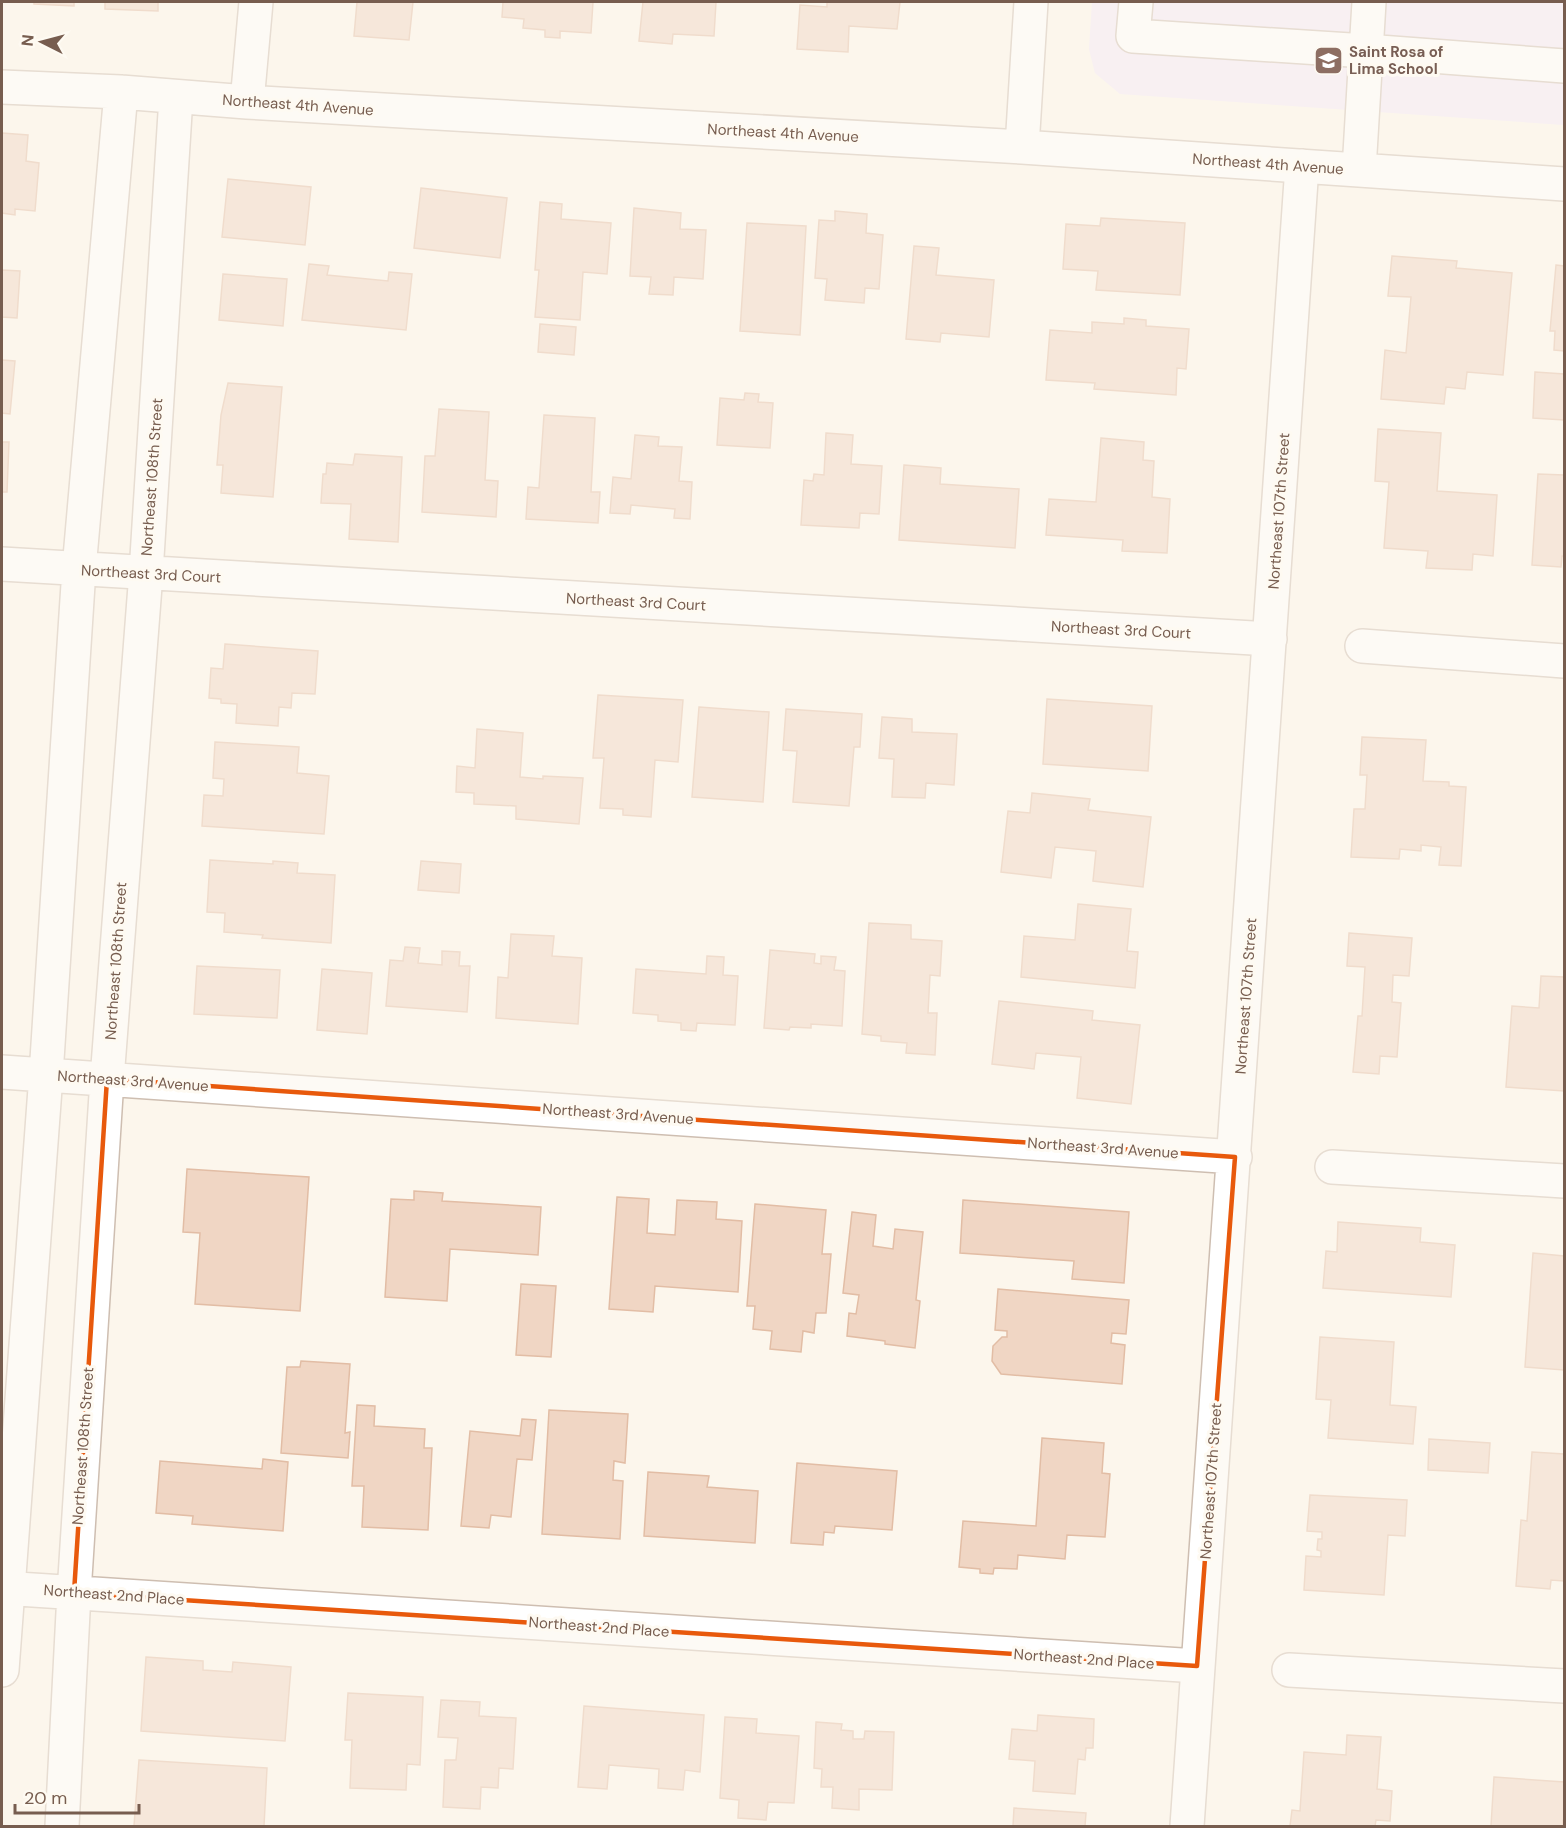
<svg xmlns="http://www.w3.org/2000/svg" width="1566" height="1828" font-family="'DM Sans',sans-serif">
<style>
.education{fill:#f3e8f9}
.building{fill:#f0d6c4;stroke:#e2bda5;stroke-width:1.5}
.lines{fill:none;stroke-linecap:round;stroke-linejoin:round}
.minor-casing{stroke:#cebeb1;stroke-width:36}
.minor{stroke:#fff;stroke-width:33}
.marked{fill:none;stroke:#e8590c;stroke-width:4.5;stroke-linejoin:round}
.labels{text-anchor:middle;dominant-baseline:central;stroke-width:6;stroke-linejoin:round;paint-order:stroke}
.education-label{font-size:15px;font-weight:bold;fill:#785e54;stroke:#fefaf2;text-anchor:start}
.street-label{font-size:15px;fill:#775d4f;stroke:#fefaf2}
</style>
<rect width="100%" height="100%" fill="#fcf6ec"/>
<path class="education" d="M 1092,2 L 1564,2 L 1564,125 L 1120,94 L 1095,73 L 1089,49 Z"/>
<path class="building" d="M 34,2 L 74,2 L 74,6 L 34,4 Z
M 105,2 L 158,2 L 158,11 L 105,9 Z
M 357,2 L 413,2 L 409,40 L 354,36 Z
M 503,2 L 593,2 L 591,33 L 560,31 L 560,38 L 545,37 L 545,30 L 523,28 L 524,19 L 502,17 Z
M 643,2 L 716,2 L 714,36 L 673,34 L 672,44 L 639,41 Z
M 827,2 L 900,2 L 897,29 L 849,26 L 848,52 L 797,49 L 800,5 L 827,7 Z
M 2,133 L 28,135 L 26,161 L 39,163 L 35,211 L 15,209 L 15,215 L 2,213 Z
M 228,179 L 311,187 L 305,245 L 222,237 Z
M 421,188 L 507,198 L 500,258 L 414,248 Z
M 540,202 L 562,204 L 561,219 L 611,223 L 607,274 L 583,272 L 580,320 L 535,317 L 539,270 L 535,270 Z
M 634,208 L 681,213 L 680,229 L 706,230 L 703,279 L 674,277 L 673,295 L 649,294 L 651,277 L 630,276 Z
M 835,211 L 867,214 L 866,233 L 883,235 L 879,289 L 865,288 L 864,303 L 825,300 L 827,279 L 815,278 L 819,220 L 835,221 Z
M 1101,218 L 1185,223 L 1180,295 L 1096,290 L 1098,271 L 1063,269 L 1066,224 L 1100,226 Z
M 747,223 L 806,226 L 800,335 L 740,331 Z
M 914,246 L 939,248 L 936,275 L 994,280 L 989,337 L 941,333 L 940,342 L 906,339 Z
M 1392,256 L 1457,261 L 1456,268 L 1512,273 L 1503,375 L 1467,372 L 1465,389 L 1446,387 L 1444,404 L 1381,399 L 1385,350 L 1406,353 L 1411,297 L 1388,296 Z
M 309,264 L 329,266 L 327,275 L 388,281 L 389,272 L 412,274 L 406,330 L 302,320 Z
M 1556,265 L 1564,266 L 1564,351 L 1554,350 L 1555,331 L 1550,331 Z
M 2,270 L 20,271 L 17,318 L 2,317 Z
M 223,274 L 287,279 L 283,326 L 219,320 Z
M 1124,318 L 1146,320 L 1146,326 L 1189,329 L 1186,369 L 1177,368 L 1176,395 L 1094,389 L 1095,383 L 1046,380 L 1050,330 L 1092,333 L 1092,322 L 1124,324 Z
M 540,324 L 576,327 L 574,355 L 538,352 Z
M 2,360 L 15,361 L 10,414 L 2,413 Z
M 1535,372 L 1564,374 L 1564,420 L 1533,418 Z
M 228,383 L 282,387 L 273,497 L 221,493 L 223,465 L 217,465 L 221,415 Z
M 745,393 L 759,394 L 758,402 L 773,403 L 770,448 L 717,445 L 720,398 L 744,400 Z
M 439,409 L 489,412 L 485,480 L 498,481 L 496,517 L 422,512 L 425,456 L 435,456 Z
M 544,415 L 595,418 L 591,492 L 600,492 L 598,523 L 526,519 L 528,487 L 539,488 Z
M 1378,429 L 1441,433 L 1437,491 L 1497,495 L 1493,556 L 1473,554 L 1472,570 L 1426,568 L 1428,551 L 1384,548 L 1389,482 L 1375,481 Z
M 826,433 L 853,435 L 851,464 L 882,466 L 879,514 L 860,513 L 859,528 L 801,525 L 804,480 L 813,481 L 814,474 L 824,475 Z
M 635,435 L 659,437 L 658,446 L 682,447 L 679,481 L 692,482 L 690,519 L 674,518 L 675,509 L 631,505 L 630,514 L 610,513 L 613,477 L 631,479 Z
M 1101,438 L 1144,442 L 1143,460 L 1154,461 L 1152,497 L 1170,499 L 1167,553 L 1122,551 L 1123,540 L 1046,535 L 1049,499 L 1096,502 Z
M 2,442 L 9,442 L 7,492 L 2,492 Z
M 355,454 L 402,457 L 398,542 L 349,539 L 351,504 L 321,503 L 323,474 L 326,474 L 327,463 L 353,465 Z
M 904,465 L 941,468 L 940,484 L 1019,489 L 1015,548 L 899,540 Z
M 1538,474 L 1564,475 L 1564,556 L 1562,556 L 1561,567 L 1532,565 Z
M 225,644 L 318,651 L 315,694 L 292,693 L 291,708 L 279,707 L 278,726 L 236,723 L 237,704 L 221,703 L 221,699 L 209,698 L 211,668 L 223,669 Z
M 598,695 L 683,700 L 678,762 L 655,760 L 651,817 L 623,815 L 623,809 L 600,808 L 604,758 L 593,758 Z
M 1047,699 L 1152,706 L 1148,771 L 1043,764 Z
M 699,707 L 769,712 L 763,802 L 692,797 Z
M 786,709 L 862,714 L 860,747 L 854,747 L 849,806 L 793,802 L 797,751 L 783,750 Z
M 882,717 L 912,719 L 912,732 L 957,734 L 954,785 L 926,783 L 925,798 L 892,797 L 894,759 L 879,758 Z
M 477,729 L 523,733 L 520,777 L 543,779 L 543,776 L 583,778 L 579,824 L 516,819 L 516,806 L 474,804 L 474,793 L 456,792 L 457,766 L 475,768 Z
M 1362,737 L 1426,740 L 1423,781 L 1449,782 L 1449,786 L 1466,787 L 1461,866 L 1439,865 L 1441,847 L 1421,845 L 1421,851 L 1400,849 L 1399,859 L 1351,857 L 1354,809 L 1365,809 L 1367,775 L 1360,775 Z
M 215,742 L 299,747 L 297,773 L 329,776 L 324,834 L 202,826 L 204,795 L 223,796 L 224,779 L 213,778 Z
M 1032,793 L 1090,799 L 1088,810 L 1151,817 L 1143,887 L 1093,881 L 1096,851 L 1055,847 L 1051,878 L 1001,872 L 1008,811 L 1030,813 Z
M 210,860 L 273,864 L 273,861 L 298,863 L 297,873 L 335,875 L 331,943 L 262,938 L 263,935 L 224,932 L 225,913 L 207,912 Z
M 421,861 L 461,864 L 459,893 L 418,890 Z
M 1078,904 L 1131,909 L 1127,951 L 1138,952 L 1135,988 L 1021,977 L 1024,936 L 1075,940 Z
M 869,923 L 911,925 L 911,939 L 942,941 L 940,976 L 930,975 L 928,1013 L 937,1013 L 935,1055 L 906,1053 L 907,1043 L 881,1041 L 881,1036 L 862,1034 Z
M 1349,933 L 1412,938 L 1409,976 L 1393,975 L 1392,1002 L 1401,1003 L 1397,1057 L 1380,1056 L 1379,1074 L 1353,1072 L 1358,1016 L 1362,1016 L 1365,967 L 1347,966 Z
M 511,934 L 554,936 L 552,956 L 582,958 L 578,1024 L 496,1018 L 498,977 L 508,978 Z
M 405,947 L 420,948 L 418,963 L 442,965 L 442,951 L 460,952 L 459,966 L 470,966 L 467,1012 L 386,1006 L 390,960 L 403,961 Z
M 770,950 L 815,954 L 814,963 L 821,964 L 821,956 L 836,957 L 834,970 L 845,971 L 842,1026 L 811,1024 L 811,1028 L 790,1027 L 789,1030 L 764,1028 Z
M 707,956 L 724,957 L 723,975 L 738,976 L 735,1025 L 697,1023 L 696,1031 L 681,1030 L 681,1023 L 658,1021 L 658,1015 L 633,1013 L 636,969 L 706,974 Z
M 197,966 L 280,970 L 277,1018 L 194,1014 Z
M 322,969 L 372,973 L 367,1034 L 317,1030 Z
M 1541,976 L 1564,977 L 1564,1091 L 1506,1087 L 1512,1006 L 1539,1008 Z
M 999,1001 L 1093,1011 L 1092,1020 L 1140,1025 L 1131,1104 L 1077,1098 L 1081,1057 L 1036,1053 L 1034,1069 L 992,1064 Z
M 187,1169 L 309,1177 L 300,1311 L 195,1304 L 200,1233 L 183,1232 Z
M 414,1191 L 443,1193 L 442,1201 L 541,1207 L 538,1255 L 450,1249 L 447,1301 L 385,1297 L 391,1199 L 414,1200 Z
M 617,1197 L 649,1199 L 647,1233 L 675,1235 L 677,1200 L 717,1202 L 716,1219 L 742,1221 L 738,1292 L 655,1286 L 653,1312 L 609,1309 Z
M 963,1200 L 1129,1212 L 1124,1283 L 1072,1279 L 1074,1261 L 960,1253 Z
M 755,1204 L 826,1210 L 822,1254 L 831,1254 L 826,1313 L 816,1313 L 814,1333 L 803,1331 L 801,1352 L 770,1349 L 772,1331 L 753,1329 L 755,1306 L 747,1306 Z
M 852,1212 L 876,1215 L 873,1246 L 893,1249 L 895,1229 L 923,1232 L 916,1300 L 920,1301 L 915,1348 L 885,1344 L 885,1341 L 847,1336 L 849,1313 L 856,1314 L 859,1295 L 843,1293 Z
M 1338,1222 L 1421,1228 L 1420,1242 L 1455,1245 L 1451,1297 L 1323,1288 L 1326,1251 L 1337,1252 Z
M 1533,1253 L 1564,1256 L 1564,1370 L 1525,1367 Z
M 521,1284 L 556,1286 L 551,1357 L 516,1355 Z
M 998,1289 L 1129,1300 L 1126,1334 L 1112,1333 L 1111,1343 L 1125,1345 L 1122,1384 L 1001,1374 L 992,1361 L 993,1346 L 1002,1337 L 1007,1337 L 1007,1331 L 995,1330 Z
M 1320,1337 L 1394,1342 L 1390,1405 L 1416,1407 L 1413,1444 L 1328,1438 L 1331,1400 L 1316,1399 Z
M 301,1361 L 350,1364 L 345,1433 L 350,1432 L 348,1458 L 281,1453 L 287,1367 L 300,1367 Z
M 357,1405 L 375,1406 L 374,1426 L 425,1429 L 424,1448 L 432,1448 L 428,1530 L 362,1527 L 364,1486 L 352,1486 Z
M 549,1410 L 628,1414 L 625,1463 L 614,1461 L 613,1480 L 623,1481 L 620,1539 L 542,1534 Z
M 522,1419 L 536,1420 L 532,1460 L 517,1459 L 511,1517 L 491,1515 L 489,1528 L 461,1526 L 470,1431 L 520,1436 Z
M 1042,1438 L 1104,1443 L 1102,1473 L 1110,1474 L 1105,1537 L 1067,1535 L 1065,1559 L 1018,1555 L 1017,1569 L 994,1568 L 993,1574 L 980,1573 L 980,1569 L 959,1567 L 963,1521 L 1036,1526 Z
M 1429,1439 L 1490,1443 L 1488,1473 L 1428,1470 Z
M 1532,1452 L 1564,1454 L 1564,1581 L 1551,1580 L 1550,1589 L 1516,1586 L 1521,1520 L 1527,1521 Z
M 263,1459 L 288,1462 L 283,1531 L 192,1524 L 193,1516 L 156,1513 L 160,1461 L 262,1469 Z
M 797,1463 L 897,1471 L 892,1530 L 835,1526 L 834,1533 L 824,1532 L 823,1545 L 791,1543 Z
M 648,1472 L 709,1476 L 707,1487 L 758,1491 L 755,1543 L 644,1536 Z
M 1310,1495 L 1407,1500 L 1405,1536 L 1388,1535 L 1384,1595 L 1304,1590 L 1306,1556 L 1321,1557 L 1321,1551 L 1317,1550 L 1318,1539 L 1322,1539 L 1322,1532 L 1307,1531 Z
M 146,1657 L 203,1661 L 203,1670 L 232,1672 L 233,1662 L 291,1667 L 285,1741 L 141,1731 Z
M 348,1693 L 423,1697 L 420,1765 L 407,1764 L 406,1790 L 350,1788 L 352,1740 L 345,1740 Z
M 441,1700 L 480,1702 L 479,1716 L 516,1718 L 513,1769 L 499,1768 L 498,1788 L 481,1787 L 480,1809 L 443,1807 L 445,1760 L 456,1760 L 458,1738 L 438,1737 Z
M 584,1706 L 704,1715 L 700,1772 L 685,1770 L 683,1790 L 658,1788 L 659,1769 L 609,1765 L 607,1789 L 578,1787 Z
M 1038,1715 L 1094,1719 L 1093,1748 L 1086,1748 L 1085,1760 L 1078,1759 L 1075,1794 L 1033,1791 L 1035,1761 L 1009,1759 L 1012,1729 L 1037,1731 Z
M 725,1717 L 757,1719 L 756,1733 L 799,1736 L 794,1803 L 768,1802 L 766,1820 L 738,1818 L 739,1800 L 720,1798 Z
M 816,1722 L 842,1724 L 841,1730 L 853,1731 L 853,1739 L 864,1739 L 865,1731 L 894,1732 L 892,1790 L 859,1789 L 859,1810 L 832,1808 L 833,1787 L 821,1787 L 822,1769 L 814,1768 Z
M 1347,1735 L 1381,1737 L 1377,1789 L 1392,1791 L 1390,1821 L 1376,1820 L 1375,1826 L 1290,1826 L 1292,1810 L 1300,1811 L 1304,1752 L 1346,1755 Z
M 139,1760 L 267,1768 L 264,1826 L 134,1826 Z
M 1494,1777 L 1564,1782 L 1564,1822 L 1563,1821 L 1563,1826 L 1491,1826 Z
M 1014,1808 L 1086,1813 L 1085,1826 L 1013,1826 Z"/>
<g class="lines">
<defs>
<path id="minor" d="M 1136,2 L 1133,36 L 1366,51 L 1564,66
M 2,87 L 121,92 L 247,102 L 1022,147 L 1564,184
M 247,102 L 256,2
M 1022,147 L 1031,2
M 1359,170 L 1369,2
M 2,564 L 1270,639
M 1362,646 L 1564,661
M 2,1072 L 1235,1157
M 1332,1167 L 1564,1181
M 2,1588 L 1197,1666
M 2,1670 L 46,1075 L 79,569 L 121,92
M 1289,1670 L 1564,1686
M 62,1826 L 74,1593 L 107,1079 L 146,573 L 176,97
M 1187,1826 L 1302,166"/>
</defs>
<use href="#minor" class="minor-casing"/>
<use href="#minor" class="minor"/>
</g>
<path d="M0 0H1566V1828H0ZM 107,1079 L 1235,1157 L 1197,1666 L 74,1593 Z" fill="#fcf6ec" fill-opacity=".55" fill-rule="evenodd"/>
<path class="marked" d="M 107,1079 L 1235,1157 L 1197,1666 L 74,1593 Z"/>
<defs>
<symbol id="school-square" viewBox="-11 -11 22 22"><rect x="-9" y="-9" width="18" height="18" rx="4" fill="#8d6e63" stroke="#fefaf2"/><path d="M0-5L7-2L0 1L-7-2ZM-4 1L0 2.5L4 1V4Q0 6-4 4Z" fill="#fff"/></symbol>
</defs>
<g fill-rule="evenodd">
<use href="#school-square" x="1312" y="44" width="33" height="33"/>
</g>
<g class="labels">
<g class="education-label">
<text x="1349" y="52">Saint Rosa of<tspan x="1349" dy="17">Lima School</tspan></text>
</g>
<g class="street-label">
<text transform="translate(298 105) rotate(4)">Northeast 4th Avenue</text>
<text transform="translate(783 133) rotate(3)">Northeast 4th Avenue</text>
<text transform="translate(1268 164) rotate(4)">Northeast 4th Avenue</text>
<text transform="translate(152 477) rotate(-86)">Northeast 108th Street</text>
<text transform="translate(1279 511) rotate(-86)">Northeast 107th Street</text>
<text transform="translate(151 574) rotate(3)">Northeast 3rd Court</text>
<text transform="translate(636 602) rotate(3)">Northeast 3rd Court</text>
<text transform="translate(1121 630) rotate(3)">Northeast 3rd Court</text>
<text transform="translate(116 961) rotate(-86)">Northeast 108th Street</text>
<text transform="translate(1246 996) rotate(-86)">Northeast 107th Street</text>
<text transform="translate(133 1081) rotate(4)">Northeast 3rd Avenue</text>
<text transform="translate(618 1114) rotate(4)">Northeast 3rd Avenue</text>
<text transform="translate(1103 1148) rotate(4)">Northeast 3rd Avenue</text>
<text transform="translate(83 1446) rotate(-86)">Northeast 108th Street</text>
<text transform="translate(1211 1481) rotate(-86)">Northeast 107th Street</text>
<text transform="translate(114 1595) rotate(4)">Northeast 2nd Place</text>
<text transform="translate(599 1627) rotate(4)">Northeast 2nd Place</text>
<text transform="translate(1084 1659) rotate(4)">Northeast 2nd Place</text>
</g>
</g>
<rect width="1566" height="1828" fill="none" stroke="#775d4f" stroke-width="6"/>
<g transform="translate(42 42) rotate(276)" stroke="#fefaf2" stroke-width="4.5" paint-order="stroke">
<path d="M0-4.5L10 22L0 15L-10 22Z" fill="#775d4f"/>
<text y="-9" font-size="16" font-weight="bold" text-anchor="middle" fill="#775d4f">N</text>
</g>
<path d="M15 1804v9h124v-9" fill="none" stroke="#775d4f" stroke-width="3"/>
<text x="24" y="1804" font-size="18" fill="#775d4f" stroke="#fefaf2" stroke-width="4.5" paint-order="stroke">20 m</text>
</svg>
